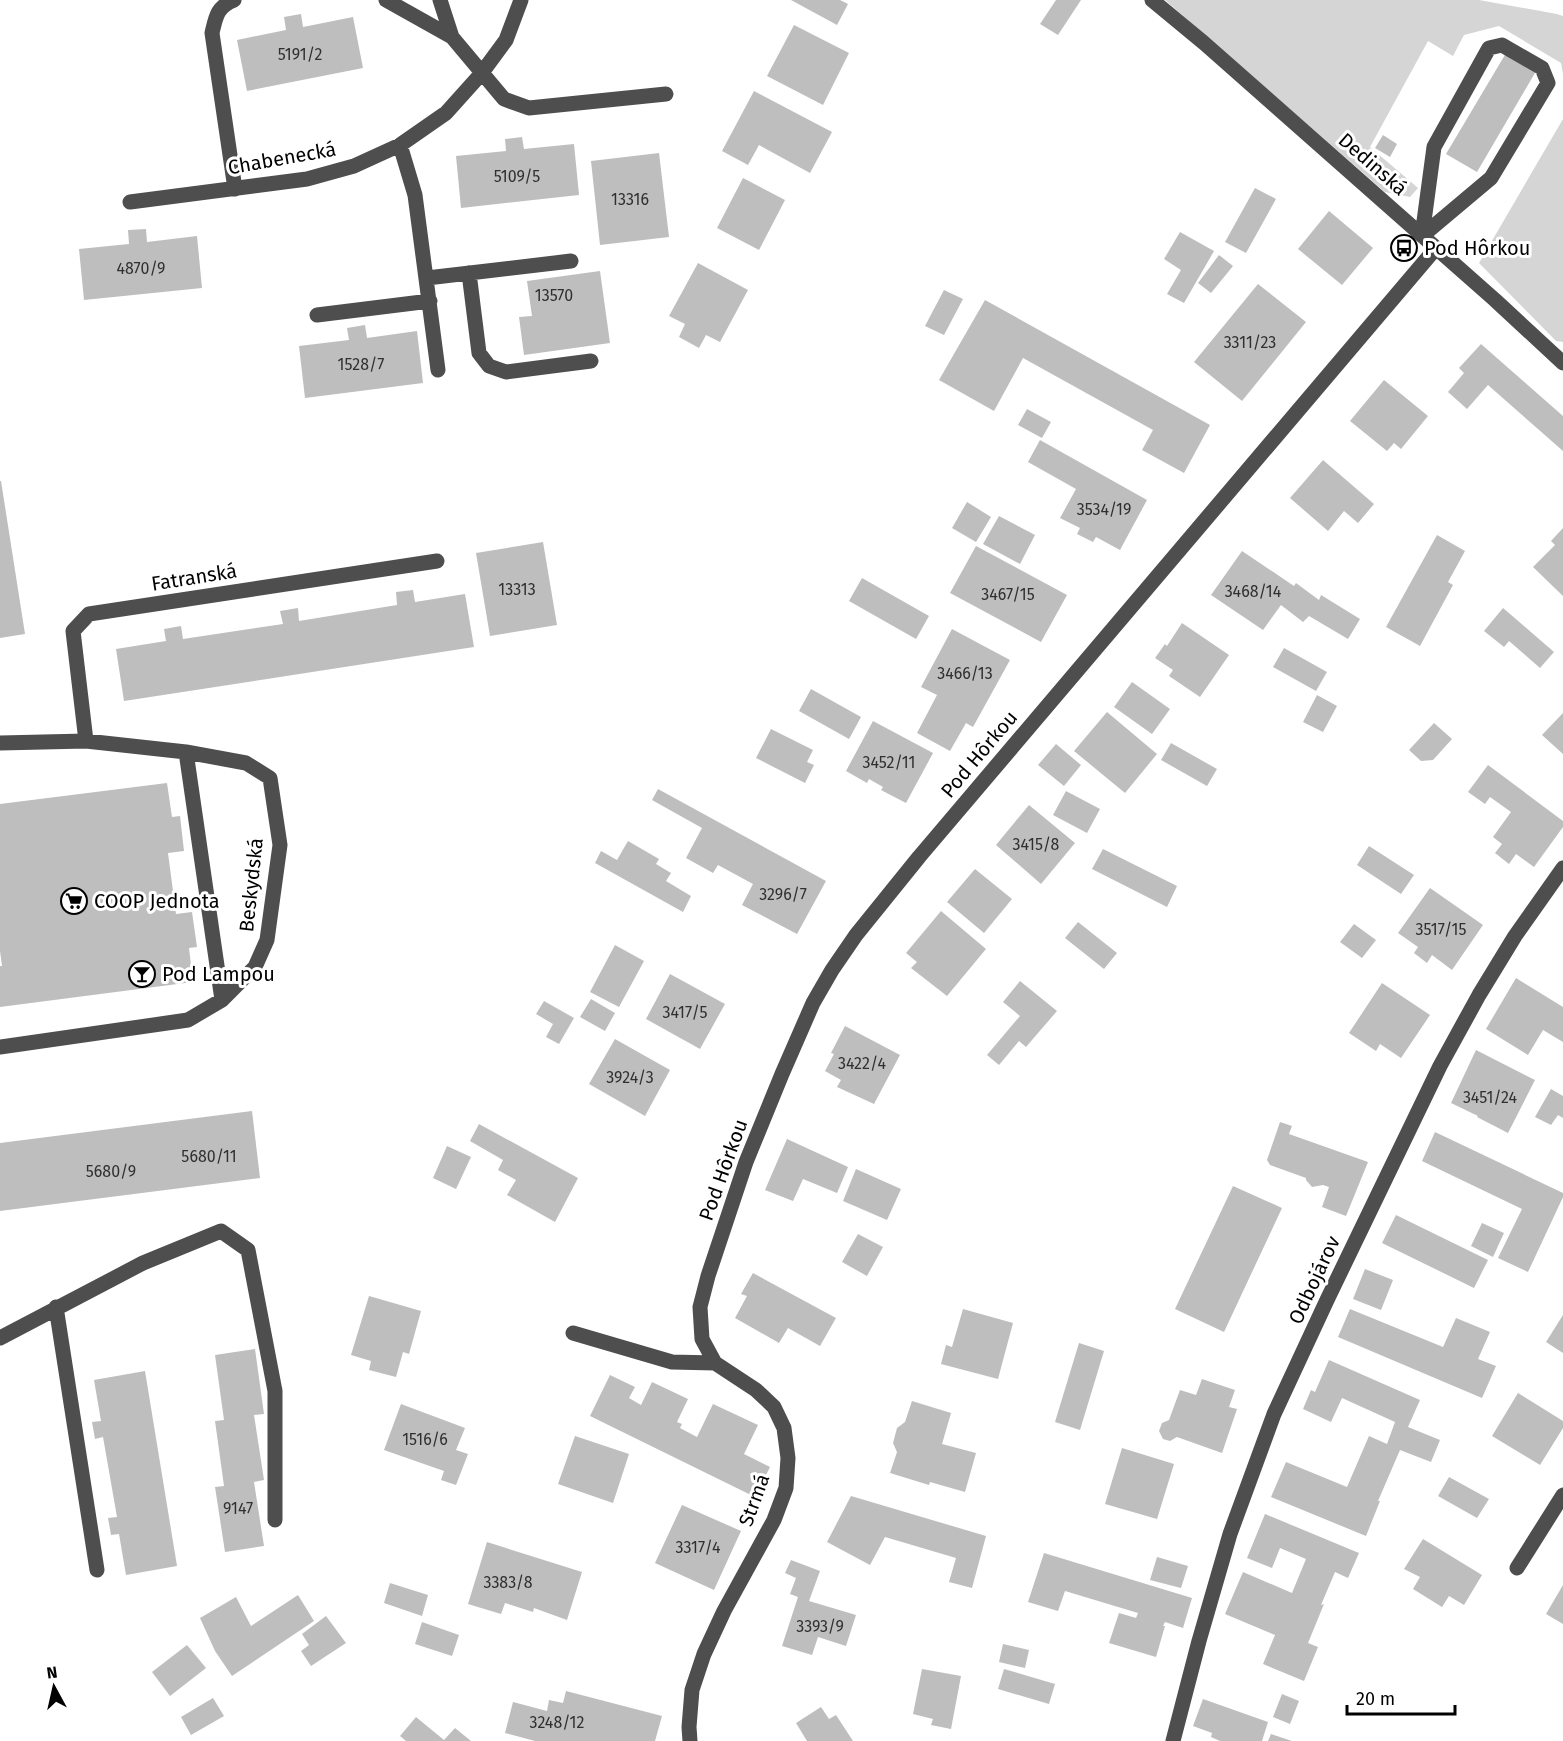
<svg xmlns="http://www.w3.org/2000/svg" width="1563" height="1741" font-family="'Fira Sans',sans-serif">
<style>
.green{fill:#d5d5d5}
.building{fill:#bebebe}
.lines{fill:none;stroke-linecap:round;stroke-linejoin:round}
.minor{stroke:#4e4e4e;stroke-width:15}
.labels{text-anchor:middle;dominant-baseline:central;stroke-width:6;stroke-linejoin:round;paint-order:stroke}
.number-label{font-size:16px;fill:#303030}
.street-label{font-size:20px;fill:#000;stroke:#fff}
.poi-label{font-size:20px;fill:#000;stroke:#fff;text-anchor:start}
</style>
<rect width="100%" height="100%" fill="#fff"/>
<path class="green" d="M 1165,0 L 1479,0 L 1557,14 L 1563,16 L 1563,74 L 1561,63 L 1499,26 L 1464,35 L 1453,56 L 1428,41 L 1370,147 L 1418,188 L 1410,197 L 1385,192 Z
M 1563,119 L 1563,342 L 1556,341 L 1479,263 Z"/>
<path class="building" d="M 791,0 L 840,0 L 848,4 L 837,25 Z
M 1056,0 L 1081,0 L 1058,35 L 1040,24 Z
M 301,14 L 303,27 L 353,17 L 363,68 L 247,91 L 237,40 L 286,30 L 284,17 Z
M 794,25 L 849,53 L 823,105 L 767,76 Z
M 1512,43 L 1542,61 L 1477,172 L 1446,154 Z
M 754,91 L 832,132 L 810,173 L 759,145 L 748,165 L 722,151 Z
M 1383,135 L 1397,144 L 1390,157 L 1375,148 Z
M 522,137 L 524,149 L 574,144 L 579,195 L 461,208 L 456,156 L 506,151 L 505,139 Z
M 659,153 L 669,237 L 600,245 L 591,161 Z
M 743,178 L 785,200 L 759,250 L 717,228 Z
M 1255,188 L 1276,199 L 1246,253 L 1225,242 Z
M 1329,211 L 1373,248 L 1342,285 L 1298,249 Z
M 146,229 L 147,242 L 197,236 L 202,288 L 84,300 L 79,249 L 129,244 L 128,230 Z
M 1180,232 L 1214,251 L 1184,303 L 1167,294 L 1181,270 L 1164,259 Z
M 1219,255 L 1233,266 L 1211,293 L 1198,283 Z
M 698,263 L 748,290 L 720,342 L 706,335 L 699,348 L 679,337 L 685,324 L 669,316 Z
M 600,271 L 610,343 L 524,355 L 519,317 L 532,316 L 527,281 Z
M 1258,284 L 1306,322 L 1242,401 L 1194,362 Z
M 944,290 L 963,299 L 944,335 L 925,326 Z
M 985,300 L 1210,425 L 1184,473 L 1142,450 L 1153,430 L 1023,358 L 994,411 L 939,380 Z
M 365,325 L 367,338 L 417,331 L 423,383 L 305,398 L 299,346 L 349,340 L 347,328 Z
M 1481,344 L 1563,416 L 1563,451 L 1488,385 L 1467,409 L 1448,392 L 1464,373 L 1459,368 Z
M 1384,380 L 1428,416 L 1401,449 L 1394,443 L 1387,451 L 1350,421 Z
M 1027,409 L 1051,422 L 1042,438 L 1018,425 Z
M 1040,440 L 1147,500 L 1120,550 L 1096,537 L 1093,542 L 1077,534 L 1080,528 L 1060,518 L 1076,489 L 1028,462 Z
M 1323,460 L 1374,504 L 1358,523 L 1344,511 L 1328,531 L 1290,498 Z
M 0,481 L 1,481 L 25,634 L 0,638 Z
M 967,502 L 991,517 L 976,542 L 952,528 Z
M 999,516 L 1035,535 L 1020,564 L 983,544 Z
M 1563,528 L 1563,596 L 1533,567 L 1555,545 L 1551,541 Z
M 1437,535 L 1465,551 L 1448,582 L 1453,585 L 1420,646 L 1386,627 Z
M 543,542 L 557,625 L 490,636 L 476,553 Z
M 976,546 L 1067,595 L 1041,642 L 950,593 Z
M 1242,551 L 1294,586 L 1296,583 L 1319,600 L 1321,595 L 1360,619 L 1348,639 L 1309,616 L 1303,622 L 1281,605 L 1263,630 L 1211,595 Z
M 862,578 L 929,616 L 916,639 L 849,601 Z
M 413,590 L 415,602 L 465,594 L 474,647 L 124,701 L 116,649 L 166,641 L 164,629 L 181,626 L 183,639 L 283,624 L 280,611 L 298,608 L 299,621 L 397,605 L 396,592 Z
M 1503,608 L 1554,652 L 1540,668 L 1509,641 L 1504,647 L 1484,631 Z
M 1182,623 L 1229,655 L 1200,697 L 1169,676 L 1173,670 L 1155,658 L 1165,644 L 1167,646 Z
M 952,629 L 1010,660 L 973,727 L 966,723 L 950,751 L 917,733 L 937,695 L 921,687 Z
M 1284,648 L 1327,672 L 1316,691 L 1273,667 Z
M 1132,682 L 1170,709 L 1152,734 L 1114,707 Z
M 811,689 L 861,717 L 849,739 L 799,711 Z
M 1317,695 L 1337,706 L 1323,732 L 1303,722 Z
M 1107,712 L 1157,754 L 1125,793 L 1074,751 Z
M 1563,713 L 1563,754 L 1542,735 Z
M 873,721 L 933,753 L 906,803 L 881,790 L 883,787 L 869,779 L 867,783 L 846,771 Z
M 1434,723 L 1452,739 L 1433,760 L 1421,761 L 1409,750 Z
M 771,729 L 813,750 L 807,762 L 814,765 L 805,783 L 756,758 Z
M 1171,743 L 1217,769 L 1207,786 L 1161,760 Z
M 1056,744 L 1081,765 L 1064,786 L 1038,765 Z
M 1488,765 L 1563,821 L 1563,827 L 1534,867 L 1516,854 L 1509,864 L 1495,853 L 1502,844 L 1493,837 L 1511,812 L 1490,797 L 1485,804 L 1468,792 Z
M 167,783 L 172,817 L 180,816 L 184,851 L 168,853 L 176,914 L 192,912 L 197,947 L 189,948 L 193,982 L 0,1007 L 0,966 L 2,966 L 0,951 L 0,804 Z
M 658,789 L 826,881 L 797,934 L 742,905 L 753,884 L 718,865 L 713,873 L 686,858 L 702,828 L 652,800 Z
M 1066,791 L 1100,809 L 1087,833 L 1053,815 Z
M 1029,805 L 1075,843 L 1041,884 L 996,845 Z
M 628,841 L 659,859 L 656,864 L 671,873 L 666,881 L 691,896 L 683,912 L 595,863 L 601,851 L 617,860 Z
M 1369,846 L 1414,875 L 1401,894 L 1357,865 Z
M 1103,849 L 1177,886 L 1167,907 L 1092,869 Z
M 975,869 L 1012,899 L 984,933 L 947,902 Z
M 1430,888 L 1483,925 L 1452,970 L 1432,955 L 1427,963 L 1414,953 L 1418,947 L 1398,933 Z
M 941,911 L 986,949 L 947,996 L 911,968 L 917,962 L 906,953 Z
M 1078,922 L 1117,953 L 1104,969 L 1065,938 Z
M 1354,924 L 1376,940 L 1362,958 L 1340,942 Z
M 615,945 L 644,961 L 619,1007 L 590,992 Z
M 670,974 L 725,1004 L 700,1049 L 646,1019 Z
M 1516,978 L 1563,1007 L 1563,1042 L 1543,1030 L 1528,1055 L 1486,1029 Z
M 1020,981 L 1057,1011 L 1026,1047 L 1019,1041 L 999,1065 L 987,1055 L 1020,1016 L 1003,1002 Z
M 1382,983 L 1430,1015 L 1401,1058 L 1380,1044 L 1376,1051 L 1349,1033 Z
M 591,999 L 615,1013 L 605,1031 L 580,1017 Z
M 544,1001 L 574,1018 L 559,1044 L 546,1037 L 553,1024 L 536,1014 Z
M 845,1026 L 900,1055 L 874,1104 L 837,1087 L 841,1080 L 825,1071 L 834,1054 L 831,1053 Z
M 615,1039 L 670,1070 L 645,1116 L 589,1084 Z
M 1476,1050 L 1535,1080 L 1508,1133 L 1477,1117 L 1478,1116 L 1451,1103 Z
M 1551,1089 L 1563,1096 L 1563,1118 L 1558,1115 L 1551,1125 L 1535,1117 Z
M 252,1111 L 260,1178 L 0,1211 L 0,1143 Z
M 1280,1122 L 1292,1126 L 1289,1134 L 1368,1162 L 1346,1216 L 1322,1207 L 1329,1187 L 1323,1185 L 1312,1187 L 1306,1180 L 1306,1178 L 1270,1165 L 1267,1160 Z
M 479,1124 L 578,1178 L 555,1222 L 507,1195 L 516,1180 L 498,1170 L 503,1160 L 470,1141 Z
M 1435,1132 L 1563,1193 L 1563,1197 L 1528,1272 L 1498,1258 L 1522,1209 L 1422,1161 Z
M 787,1139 L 848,1167 L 837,1193 L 803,1179 L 793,1201 L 765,1190 Z
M 447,1146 L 471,1157 L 456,1189 L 433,1178 Z
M 856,1169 L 901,1189 L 887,1220 L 843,1201 Z
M 1233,1186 L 1282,1208 L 1224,1332 L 1175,1309 Z
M 1396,1215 L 1488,1260 L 1474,1288 L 1382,1243 Z
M 1482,1223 L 1504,1233 L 1493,1257 L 1471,1246 Z
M 858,1234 L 883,1247 L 867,1276 L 842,1262 Z
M 1365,1269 L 1393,1280 L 1381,1310 L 1353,1299 Z
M 753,1273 L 836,1318 L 820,1346 L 788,1328 L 779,1343 L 735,1318 L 747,1296 L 741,1294 Z
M 369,1296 L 421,1311 L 409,1354 L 403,1352 L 396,1377 L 369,1370 L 371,1361 L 351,1355 Z
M 963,1309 L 1013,1323 L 998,1379 L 941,1364 L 946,1345 L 952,1347 Z
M 1350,1309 L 1443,1347 L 1456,1318 L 1490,1332 L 1478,1359 L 1496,1366 L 1482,1398 L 1338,1337 Z
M 1563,1315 L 1563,1353 L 1546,1342 Z
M 1079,1343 L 1104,1351 L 1080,1430 L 1055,1422 Z
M 255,1349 L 264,1414 L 254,1415 L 264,1480 L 254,1482 L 264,1546 L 225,1552 L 215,1487 L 224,1486 L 215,1421 L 224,1420 L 215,1355 Z
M 1329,1360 L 1420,1400 L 1408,1427 L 1440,1440 L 1431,1462 L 1400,1450 L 1378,1501 L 1380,1501 L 1366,1536 L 1271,1497 L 1286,1462 L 1347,1487 L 1369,1436 L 1387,1444 L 1395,1422 L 1342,1398 L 1331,1422 L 1303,1409 L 1311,1390 L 1315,1392 Z
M 145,1371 L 177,1566 L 126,1575 L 119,1534 L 111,1535 L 108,1518 L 117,1517 L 103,1437 L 95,1439 L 92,1422 L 101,1421 L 94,1380 Z
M 610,1375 L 635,1387 L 629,1398 L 641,1405 L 652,1382 L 688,1399 L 677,1422 L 682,1424 L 680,1428 L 697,1437 L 713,1404 L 758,1425 L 744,1454 L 770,1467 L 755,1497 L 590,1416 Z
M 1202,1379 L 1235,1390 L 1229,1407 L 1237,1409 L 1222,1453 L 1177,1437 L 1170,1441 L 1163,1439 L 1159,1431 L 1162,1423 L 1169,1420 L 1180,1390 L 1196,1395 Z
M 1518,1393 L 1563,1421 L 1563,1428 L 1540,1465 L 1492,1436 Z
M 912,1401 L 951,1413 L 942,1444 L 976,1453 L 965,1492 L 930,1482 L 929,1485 L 890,1473 L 897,1452 L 893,1443 L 897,1428 L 905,1422 Z
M 401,1404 L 465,1428 L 456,1450 L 468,1454 L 456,1485 L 441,1480 L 444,1471 L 384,1450 Z
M 575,1436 L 629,1454 L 613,1503 L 558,1484 Z
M 1122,1448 L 1174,1464 L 1157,1519 L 1105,1504 Z
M 1449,1477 L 1489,1499 L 1477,1518 L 1438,1496 Z
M 851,1496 L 986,1536 L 972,1588 L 949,1582 L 956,1558 L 885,1537 L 870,1565 L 827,1542 Z
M 682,1505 L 741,1531 L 714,1590 L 655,1563 Z
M 1265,1514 L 1359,1553 L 1348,1578 L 1335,1572 L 1321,1605 L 1324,1604 L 1308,1643 L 1318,1647 L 1304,1681 L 1263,1664 L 1275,1635 L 1225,1614 L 1243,1572 L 1292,1593 L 1306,1559 L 1280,1548 L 1272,1568 L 1247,1558 Z
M 1423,1539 L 1482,1575 L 1464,1605 L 1449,1596 L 1442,1607 L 1413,1589 L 1420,1577 L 1404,1569 Z
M 487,1542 L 582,1572 L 567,1620 L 534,1608 L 533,1612 L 505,1603 L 501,1614 L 468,1604 Z
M 1044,1553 L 1192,1598 L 1183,1628 L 1165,1622 L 1163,1626 L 1165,1626 L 1156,1657 L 1109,1643 L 1119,1613 L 1136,1618 L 1138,1613 L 1065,1591 L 1058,1611 L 1028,1602 Z
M 1157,1557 L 1188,1566 L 1181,1588 L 1150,1580 Z
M 791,1560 L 820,1571 L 809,1601 L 856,1615 L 846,1646 L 818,1637 L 812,1655 L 782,1646 L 798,1597 L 790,1594 L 796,1578 L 785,1573 Z
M 390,1583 L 428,1595 L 422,1616 L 384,1603 Z
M 1563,1585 L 1563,1624 L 1546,1614 Z
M 298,1595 L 314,1621 L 232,1676 L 215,1651 L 200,1618 L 236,1597 L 251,1626 Z
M 326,1616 L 346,1643 L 311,1666 L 301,1651 L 309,1645 L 302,1634 Z
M 422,1622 L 459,1635 L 452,1656 L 415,1644 Z
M 1003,1644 L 1029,1650 L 1025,1668 L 999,1662 Z
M 187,1645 L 206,1668 L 170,1696 L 152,1672 Z
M 922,1669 L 961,1676 L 951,1729 L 931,1725 L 933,1719 L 913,1714 Z
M 1004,1669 L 1055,1684 L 1049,1704 L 998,1689 Z
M 566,1691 L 662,1716 L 655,1741 L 535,1741 L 505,1733 L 513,1702 L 547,1711 L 549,1700 L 563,1703 Z
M 1282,1694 L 1299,1701 L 1290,1724 L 1273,1717 Z
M 213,1698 L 224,1716 L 191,1735 L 181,1717 Z
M 1203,1699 L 1268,1722 L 1262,1741 L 1220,1741 L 1211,1737 L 1212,1733 L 1193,1726 Z
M 821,1707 L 829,1719 L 836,1715 L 853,1741 L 807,1741 L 796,1723 Z
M 416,1717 L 444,1740 L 455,1728 L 471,1741 L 406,1741 L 400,1736 Z
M 1271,1734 L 1292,1741 L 1268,1741 Z"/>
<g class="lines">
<path class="minor" d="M 234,0 C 217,7 216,16 212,33 L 235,189
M 386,0 L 452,37
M 440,0 L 452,37 L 504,99 L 529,108 L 666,94
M 1152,0 L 1204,43 L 1495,300 L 1563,363
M 1502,45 L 1542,68 L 1548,83 L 1491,178 L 1422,236 L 1434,147 L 1489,48 Z
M 400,145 L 415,195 L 438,370
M 130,202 L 307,179 L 354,166 L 400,145 L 446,113 L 481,74 L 506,40 L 521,0
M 469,273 L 479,353 L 489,366 L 506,372 L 591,361
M 427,278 L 571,261
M 317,315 L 430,301
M 86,741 L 73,631 L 89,614 L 437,561
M 0,743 L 86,741 L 186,752 L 222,1000 L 188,1020 L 0,1047
M 186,752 L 246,763 L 270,778 L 280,845 L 267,940 L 255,967 L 222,1000
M 56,1307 L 97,1570
M 573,1333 L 672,1362 L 715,1363 L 756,1390 L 774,1407 L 784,1428 L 788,1458 L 786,1488 L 774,1520 L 724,1611 L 704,1654 L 692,1690 L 689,1727 L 690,1741
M 0,1338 L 143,1263 L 221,1231 L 248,1250 L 275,1391 L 275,1520
M 715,1363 L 702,1339 L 700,1307 L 708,1276 L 746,1162 L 782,1074 L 813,1003 L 832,970 L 856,935 L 919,857 L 1436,248
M 1517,1568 L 1563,1495
M 1173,1741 L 1199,1641 L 1230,1534 L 1274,1414 L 1327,1300 L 1440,1066 L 1479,995 L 1515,936 L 1563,868"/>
</g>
<defs>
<symbol id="bus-ring" viewBox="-11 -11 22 22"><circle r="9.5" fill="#fff" stroke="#000" stroke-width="1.5"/><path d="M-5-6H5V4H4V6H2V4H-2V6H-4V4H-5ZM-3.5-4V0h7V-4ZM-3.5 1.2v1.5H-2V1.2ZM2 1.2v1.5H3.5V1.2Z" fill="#000"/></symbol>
<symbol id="supermarket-ring" viewBox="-11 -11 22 22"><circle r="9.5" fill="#fff" stroke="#000" stroke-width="1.5"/><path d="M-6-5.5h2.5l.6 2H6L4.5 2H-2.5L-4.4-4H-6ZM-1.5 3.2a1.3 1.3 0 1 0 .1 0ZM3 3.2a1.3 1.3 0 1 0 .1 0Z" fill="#000"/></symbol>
<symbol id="bar-ring" viewBox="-11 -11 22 22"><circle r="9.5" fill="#fff" stroke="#000" stroke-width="1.5"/><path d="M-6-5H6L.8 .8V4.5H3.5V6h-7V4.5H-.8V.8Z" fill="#000"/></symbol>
</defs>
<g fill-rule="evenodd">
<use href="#bus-ring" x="1389" y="233" width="30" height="30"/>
<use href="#supermarket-ring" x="59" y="886" width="30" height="30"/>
<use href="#bar-ring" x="127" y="959" width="30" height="30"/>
</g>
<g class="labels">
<g class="number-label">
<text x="300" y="54">5191/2</text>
<text x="517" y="176">5109/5</text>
<text x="630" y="199">13316</text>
<text x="141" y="268">4870/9</text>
<text x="554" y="295">13570</text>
<text x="1250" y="342">3311/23</text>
<text x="361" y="364">1528/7</text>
<text x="1104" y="509">3534/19</text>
<text x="517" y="589">13313</text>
<text x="1253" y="591">3468/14</text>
<text x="1008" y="594">3467/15</text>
<text x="965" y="673">3466/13</text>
<text x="889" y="762">3452/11</text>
<text x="1036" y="844">3415/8</text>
<text x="783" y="894">3296/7</text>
<text x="1441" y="929">3517/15</text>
<text x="685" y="1012">3417/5</text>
<text x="862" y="1063">3422/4</text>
<text x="630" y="1077">3924/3</text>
<text x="1490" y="1097">3451/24</text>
<text x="209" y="1156">5680/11</text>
<text x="111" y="1171">5680/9</text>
<text x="425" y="1439">1516/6</text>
<text x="238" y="1508">9147</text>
<text x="698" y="1547">3317/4</text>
<text x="508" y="1582">3383/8</text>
<text x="820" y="1626">3393/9</text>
<text x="557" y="1722">3248/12</text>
</g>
<g class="street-label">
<text transform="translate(282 158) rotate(-10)">Chabenecká</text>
<text transform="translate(1373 164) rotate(41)">Dedinská</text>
<text transform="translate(194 577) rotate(-9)">Fatranská</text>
<text transform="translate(979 754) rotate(-50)">Pod Hôrkou</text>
<text transform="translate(251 885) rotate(-84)">Beskydská</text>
<text transform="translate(723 1170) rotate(-70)">Pod Hôrkou</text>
<text transform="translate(1314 1280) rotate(-65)">Odbojárov</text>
<text transform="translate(754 1500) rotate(-70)">Strmá</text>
</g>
<g class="poi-label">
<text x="1424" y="248">Pod Hôrkou</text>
<text x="94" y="901">COOP Jednota</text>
<text x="162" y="974">Pod Lampou</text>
</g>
</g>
<g transform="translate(54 1687) rotate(352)" stroke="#ffffff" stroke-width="4.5" paint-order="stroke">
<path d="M0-4.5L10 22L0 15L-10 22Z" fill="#000000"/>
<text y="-9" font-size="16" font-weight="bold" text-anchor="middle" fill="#000000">N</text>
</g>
<path d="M1347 1705v9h108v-9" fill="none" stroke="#000000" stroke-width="3"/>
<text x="1356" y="1705" font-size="18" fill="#000000" stroke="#ffffff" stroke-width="4.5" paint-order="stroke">20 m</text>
</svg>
